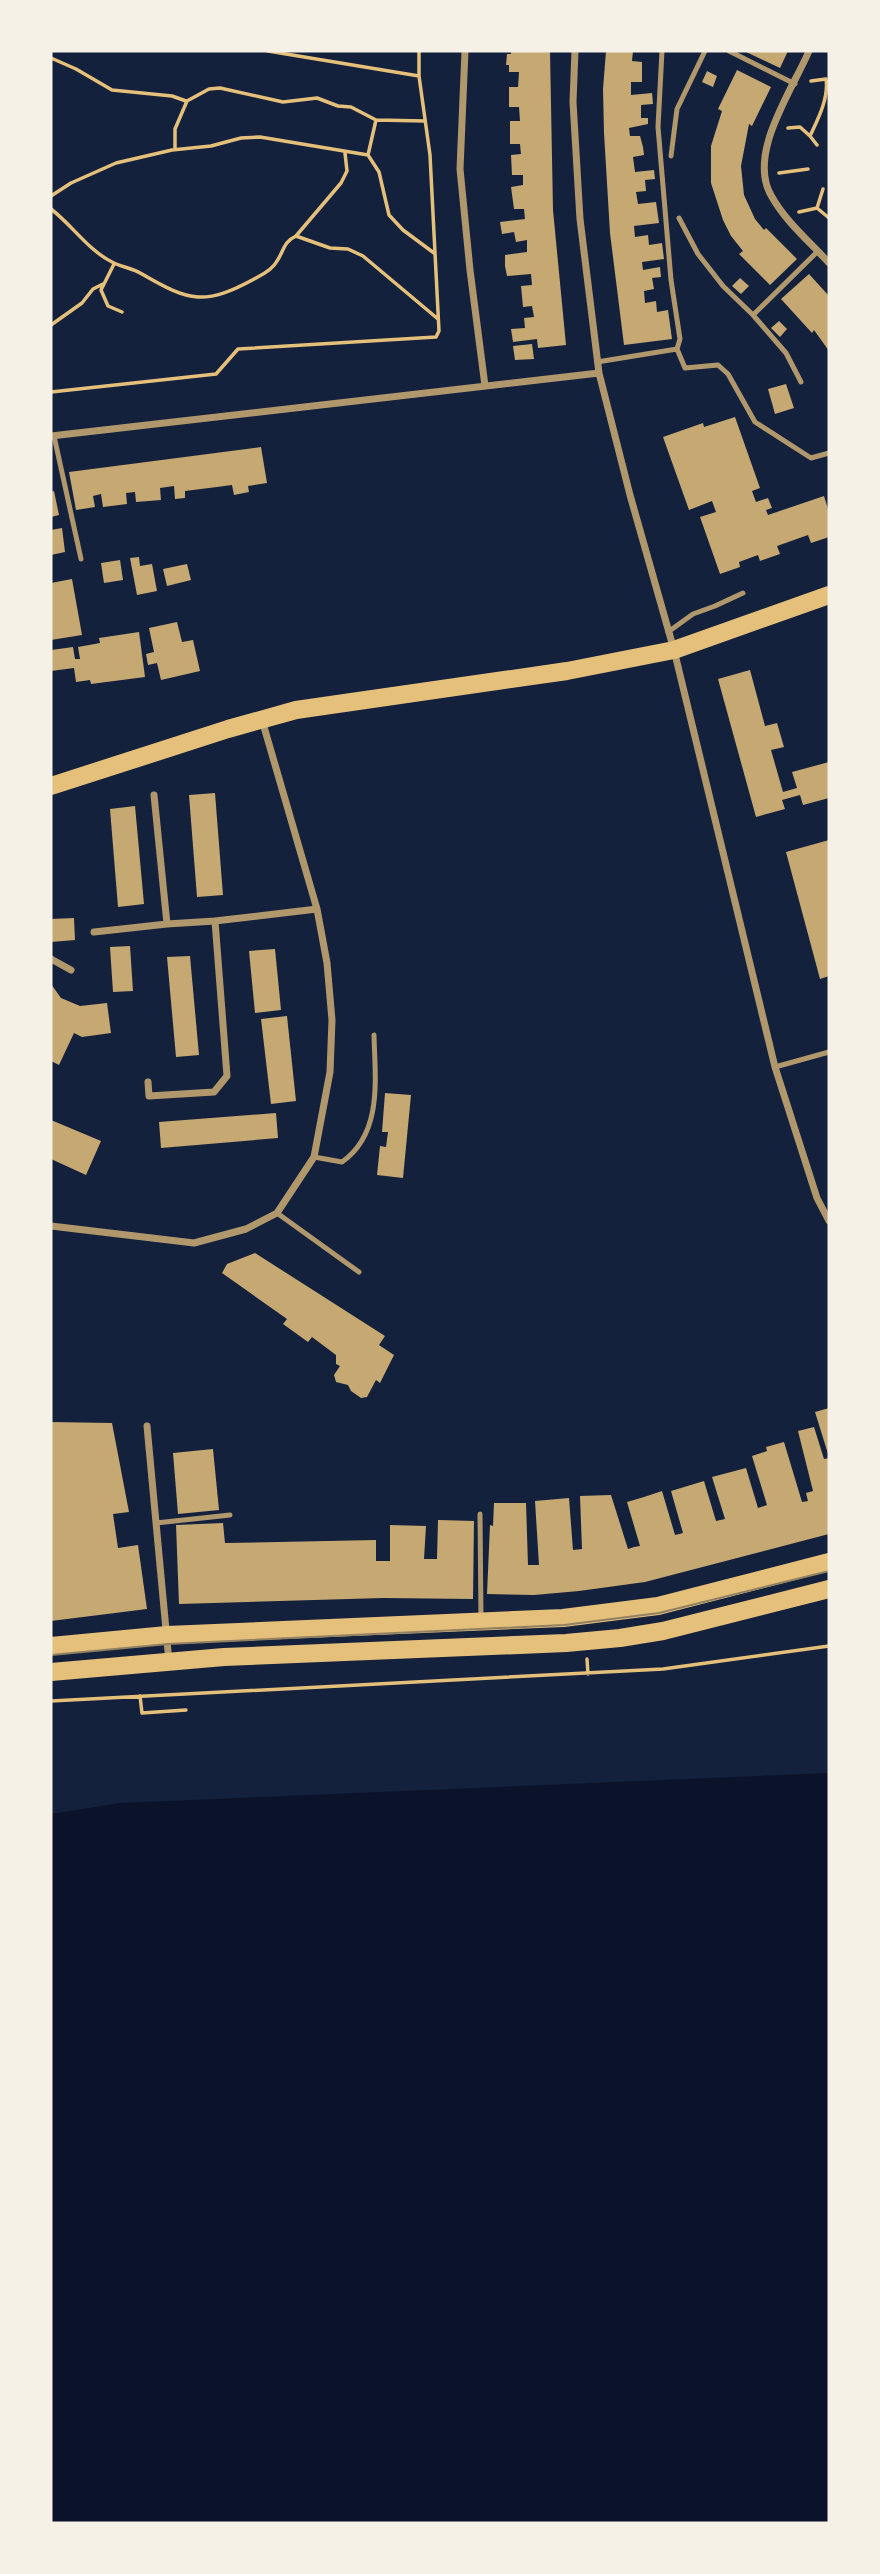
<svg xmlns="http://www.w3.org/2000/svg" width="880" height="2574" font-family="'Fira Sans',sans-serif">
<style>
.water{fill:#0b132b}
.building{fill:#c6a872}
.lines{fill:none;stroke-linecap:round;stroke-linejoin:round}
.path{stroke:#e5c07b;stroke-width:3.5}
.service{stroke:#b1986c;stroke-width:5}
.minor{stroke:#b1986c;stroke-width:7}
.primary{stroke:#e5c07b;stroke-width:18}
.tram{stroke:#918062;stroke-width:2}
</style>
<rect width="100%" height="100%" fill="#14213d"/>
<path class="water" d="M 829,1773 L 829,2523 L 51,2523 L 51,1814 L 120,1803 Z"/>
<path class="building" d="M 511,51 L 550,51 L 553,210 L 566,345 L 538,348 L 537,339 L 513,342 L 511,329 L 525,328 L 524,318 L 534,317 L 532,306 L 523,307 L 521,286 L 532,285 L 531,274 L 507,276 L 505,266 L 505,255 L 527,252 L 527,240 L 516,242 L 514,232 L 502,234 L 500,222 L 525,219 L 524,209 L 514,209 L 511,187 L 523,185 L 523,175 L 512,175 L 511,155 L 521,154 L 520,144 L 510,144 L 510,121 L 520,121 L 519,107 L 509,107 L 509,87 L 518,87 L 519,72 L 509,72 L 509,65 L 506,65 L 507,54 L 511,54 Z
M 606,51 L 633,51 L 632,61 L 642,62 L 642,82 L 631,82 L 631,95 L 652,93 L 653,104 L 641,105 L 641,118 L 648,118 L 648,124 L 629,128 L 630,136 L 640,136 L 643,147 L 644,155 L 633,157 L 635,172 L 654,170 L 655,179 L 645,180 L 646,191 L 636,192 L 638,204 L 656,202 L 659,223 L 634,226 L 635,237 L 648,235 L 649,245 L 662,243 L 664,259 L 642,262 L 643,270 L 660,267 L 661,277 L 652,278 L 654,289 L 644,291 L 645,303 L 656,301 L 657,312 L 668,310 L 672,339 L 624,345 L 610,233 L 604,133 L 603,89 Z
M 744,51 L 788,51 L 780,68 Z
M 737,70 L 771,87 L 752,126 L 749,124 L 741,166 L 744,195 L 755,219 L 764,230 L 766,228 L 797,259 L 770,285 L 739,254 L 743,251 L 731,236 L 723,220 L 711,183 L 711,146 L 722,111 L 718,109 Z
M 707,71 L 717,76 L 713,87 L 702,82 Z
M 809,274 L 829,296 L 829,351 L 814,330 L 812,333 L 781,299 Z
M 740,278 L 749,286 L 741,294 L 732,286 Z
M 779,321 L 787,329 L 780,337 L 771,328 Z
M 532,344 L 534,359 L 515,360 L 513,346 Z
M 786,384 L 794,408 L 775,414 L 768,389 Z
M 735,417 L 760,488 L 752,491 L 756,502 L 768,498 L 772,508 L 766,510 L 768,515 L 824,496 L 829,512 L 829,537 L 811,543 L 808,535 L 777,546 L 780,554 L 760,561 L 758,555 L 739,562 L 740,567 L 720,574 L 700,517 L 716,512 L 712,501 L 689,510 L 663,437 L 703,423 L 704,427 Z
M 261,447 L 267,483 L 248,486 L 249,492 L 234,495 L 232,485 L 217,487 L 185,491 L 185,498 L 175,499 L 174,486 L 160,488 L 161,500 L 136,502 L 135,492 L 126,493 L 127,504 L 103,507 L 101,494 L 93,496 L 95,507 L 76,510 L 69,472 Z
M 54,491 L 59,515 L 51,517 L 51,492 Z
M 62,528 L 65,552 L 51,555 L 51,530 Z
M 139,557 L 140,566 L 152,564 L 157,591 L 137,595 L 130,558 Z
M 120,560 L 123,580 L 104,583 L 101,563 Z
M 187,564 L 191,580 L 167,586 L 163,569 Z
M 72,579 L 82,635 L 51,640 L 51,583 Z
M 177,622 L 182,642 L 193,640 L 200,671 L 161,680 L 157,663 L 148,665 L 146,654 L 154,652 L 149,628 Z
M 139,632 L 145,677 L 91,684 L 90,680 L 76,682 L 74,668 L 51,671 L 51,650 L 73,647 L 75,659 L 80,659 L 78,647 L 100,643 L 99,638 Z
M 750,670 L 765,726 L 777,723 L 784,747 L 771,750 L 783,792 L 797,788 L 792,772 L 829,762 L 829,798 L 803,805 L 800,795 L 782,800 L 785,809 L 756,817 L 718,679 Z
M 215,793 L 223,895 L 197,897 L 189,795 Z
M 135,806 L 144,904 L 118,907 L 110,809 Z
M 829,840 L 829,976 L 820,979 L 786,852 Z
M 74,918 L 75,940 L 51,942 L 51,919 Z
M 130,946 L 133,991 L 113,992 L 110,947 Z
M 275,949 L 281,1010 L 255,1013 L 249,951 Z
M 190,956 L 199,1055 L 176,1057 L 167,957 Z
M 51,984 L 61,998 L 80,1006 L 107,1003 L 111,1033 L 82,1037 L 74,1033 L 59,1065 L 51,1061 Z
M 287,1016 L 296,1101 L 271,1104 L 261,1019 Z
M 385,1093 L 411,1095 L 403,1178 L 377,1175 L 380,1146 L 386,1147 L 388,1132 L 382,1132 Z
M 276,1113 L 278,1138 L 161,1148 L 159,1122 Z
M 51,1120 L 101,1141 L 86,1175 L 51,1159 Z
M 255,1253 L 385,1336 L 379,1345 L 394,1355 L 380,1383 L 376,1380 L 367,1397 L 361,1398 L 351,1391 L 348,1385 L 336,1382 L 334,1375 L 340,1366 L 336,1364 L 336,1355 L 312,1337 L 308,1342 L 283,1324 L 287,1319 L 222,1273 L 227,1264 Z
M 829,1408 L 829,1457 L 815,1412 Z
M 51,1422 L 112,1423 L 129,1512 L 113,1514 L 118,1548 L 138,1545 L 147,1609 L 51,1621 Z
M 814,1427 L 824,1459 L 829,1458 L 829,1534 L 645,1582 L 579,1591 L 534,1595 L 487,1594 L 490,1525 L 493,1526 L 494,1503 L 526,1503 L 528,1565 L 539,1565 L 535,1501 L 569,1498 L 573,1550 L 582,1549 L 580,1496 L 611,1495 L 628,1549 L 634,1547 L 640,1546 L 627,1502 L 644,1497 L 662,1491 L 675,1535 L 683,1533 L 671,1491 L 704,1481 L 716,1521 L 725,1519 L 712,1477 L 746,1468 L 758,1508 L 767,1505 L 752,1456 L 767,1451 L 766,1447 L 784,1442 L 802,1502 L 808,1501 L 806,1493 L 813,1491 L 798,1431 Z
M 213,1449 L 219,1510 L 178,1514 L 173,1453 Z
M 438,1520 L 474,1521 L 473,1599 L 383,1598 L 179,1604 L 176,1525 L 223,1523 L 225,1543 L 376,1540 L 376,1561 L 390,1561 L 390,1525 L 426,1526 L 424,1559 L 437,1559 Z"/>
<g class="lines">
<path class="path" d="M 51,58 L 76,69 L 112,90 L 172,96 L 186,101
M 419,76 L 419,51
M 811,81 L 826,79 C 829,98 818,119 810,136 L 817,145
M 788,128 L 800,127 L 810,136
M 175,150 L 175,129 L 187,101 L 209,89 L 220,88 L 283,102 L 317,98 L 338,106 L 351,107 L 376,120
M 345,153 L 347,171 L 341,183 L 296,236 L 330,248 L 348,249 L 363,256 L 438,319
M 368,155 L 379,172 L 389,215 L 403,230 L 434,253
M 779,173 L 808,169
M 823,189 L 817,208 L 829,218
M 51,196 L 71,183 L 116,163 L 172,150 L 211,146 L 241,138 L 260,137 L 368,155 L 376,120 L 425,121
M 51,209 C 72,225 88,250 112,262 C 121,267 132,268 142,274 C 190,302 205,306 256,278 C 264,274 273,269 277,261 C 284,251 283,242 296,236
M 799,212 L 817,208
M 114,264 L 101,290 L 108,306 L 122,312
M 51,325 L 82,303 L 93,289 L 103,284
M 51,392 L 216,374 L 238,349 L 436,337 L 439,331 L 430,155 L 419,76 L 268,51
M 587,1659 L 588,1674
M 140,1696 L 142,1713 L 186,1710
M 51,1701 L 663,1669 L 829,1646"/>
<path class="service" d="M 662,51 L 658,127 L 671,280 L 680,339 L 677,349 L 685,368 L 718,365 L 728,374 L 755,422 L 811,458 L 829,453
M 729,51 L 795,84
M 671,156 L 677,109 L 705,51
M 679,218 L 698,254 L 723,286 L 753,315 L 786,353 L 801,382
M 753,315 L 818,251
M 597,362 L 677,349
M 54,436 L 81,559
M 668,632 L 693,614 L 715,606 L 743,593
M 775,1067 L 829,1052
M 314,1157 L 342,1162 C 383,1133 375,1079 374,1035
M 277,1213 L 359,1272
M 480,1514 L 481,1619
M 156,1523 L 230,1515"/>
<path class="minor" d="M 465,51 L 460,169 L 470,270 L 485,386
M 575,51 L 573,102 L 580,219 L 599,373 L 630,495 L 674,650 L 775,1067 L 817,1198 L 829,1221
M 809,51 C 792,91 746,155 772,197 C 786,222 810,242 829,263
M 51,436 L 599,373
M 154,795 L 167,924 L 215,921
M 94,932 L 167,924
M 51,959 L 71,970
M 148,1082 L 149,1096 L 214,1092 L 227,1076 L 215,921 L 317,909
M 51,1226 L 194,1243 L 246,1229 L 277,1213 L 314,1157 L 330,1072 L 332,1020 L 327,963 L 317,909 L 262,720
M 147,1426 L 169,1662"/>
<path class="primary" d="M 51,786 L 228,729 L 296,710 L 567,671 L 674,650 L 829,595
M 51,1646 L 167,1635 L 563,1618 L 658,1606 L 829,1562
M 51,1672 L 224,1657 L 566,1643 L 620,1638 L 663,1631 L 829,1589"/>
<path class="tram" d="M 51,1655 L 168,1644 L 564,1625 L 659,1613 L 829,1571"/>
</g>
<rect width="880" height="2574" fill="none" stroke="#f6f1e7" stroke-width="105"/>
</svg>
